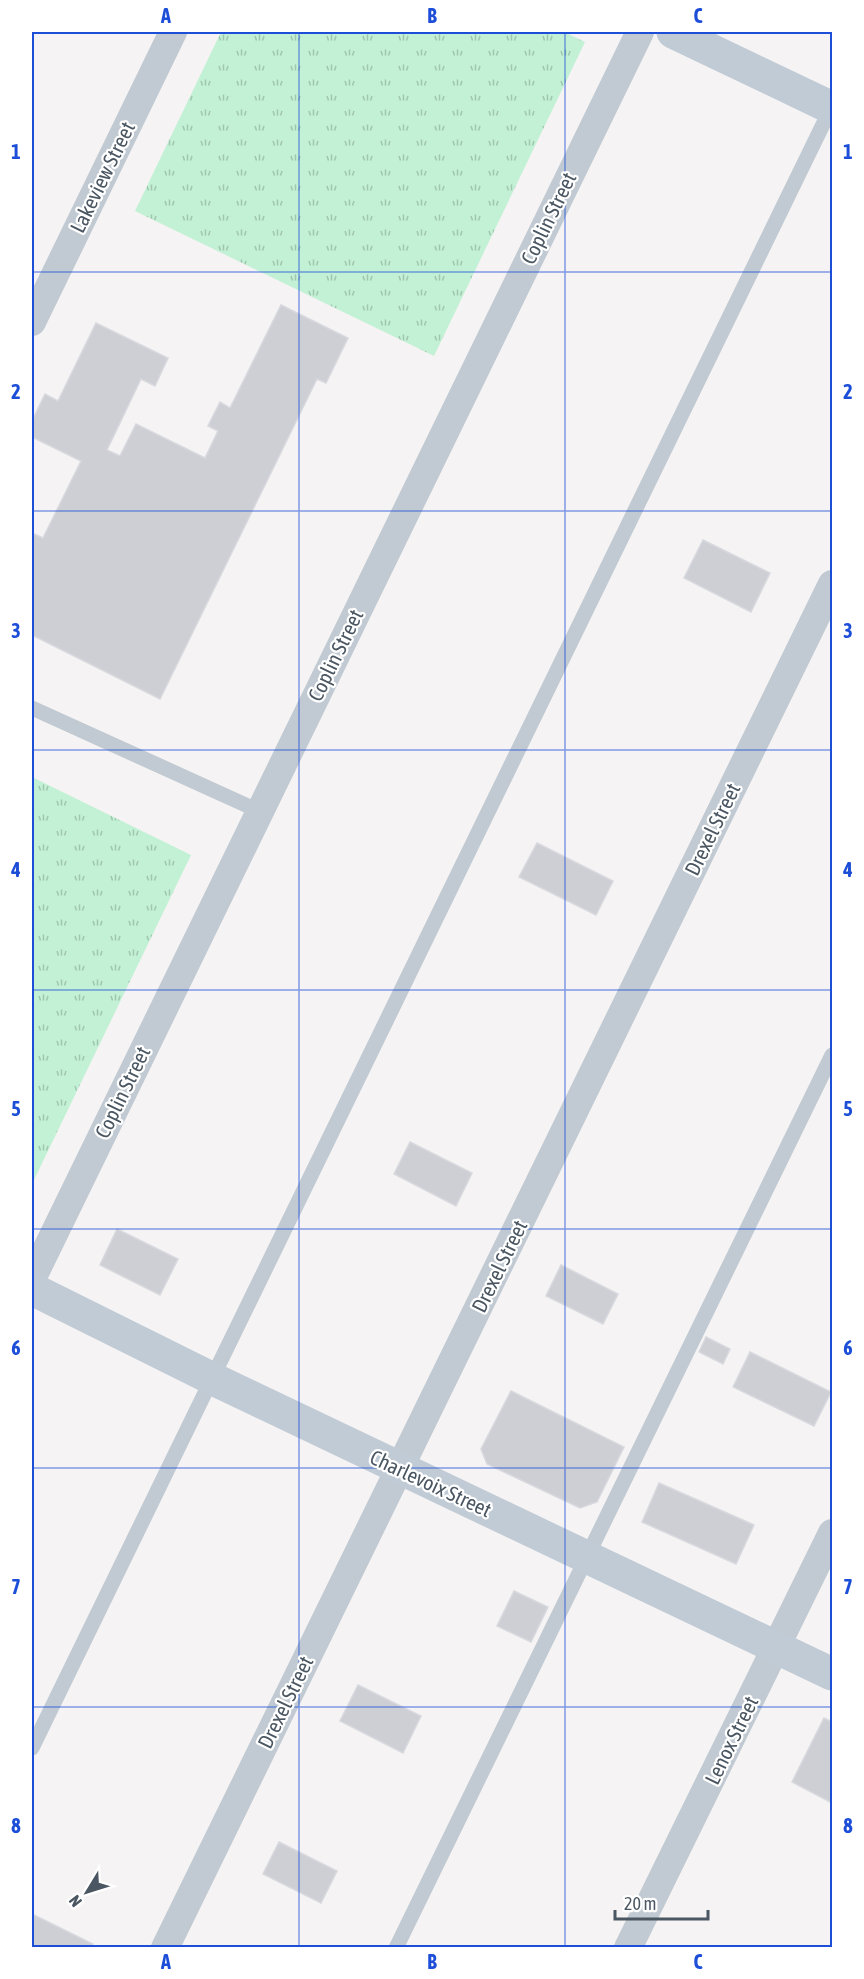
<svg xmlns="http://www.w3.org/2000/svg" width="864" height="1979" font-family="'Asap Condensed',sans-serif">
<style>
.grass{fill:url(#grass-tufts)}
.building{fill:#cdcfd5;stroke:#d7d9de;stroke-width:1.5}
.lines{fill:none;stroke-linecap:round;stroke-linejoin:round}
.lane{stroke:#c1cad2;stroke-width:15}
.street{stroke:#c1cad2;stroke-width:28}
.secondary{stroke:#c1cbd6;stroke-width:33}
.grid{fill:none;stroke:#1d4ed8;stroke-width:1.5;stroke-opacity:0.55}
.labels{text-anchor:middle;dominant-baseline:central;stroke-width:4.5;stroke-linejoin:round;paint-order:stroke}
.street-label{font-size:21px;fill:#4a5661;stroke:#fff}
.neatline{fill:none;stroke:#1d4ed8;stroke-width:2}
.grid-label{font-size:20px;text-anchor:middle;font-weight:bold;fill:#1d4ed8}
</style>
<defs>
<pattern id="grass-tufts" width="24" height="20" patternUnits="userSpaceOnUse" patternTransform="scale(1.5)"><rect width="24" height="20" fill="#c3f1d5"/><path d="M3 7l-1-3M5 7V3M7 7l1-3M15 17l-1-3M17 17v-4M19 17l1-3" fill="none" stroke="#a0c6b0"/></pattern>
</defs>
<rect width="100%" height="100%" fill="#f5f3f3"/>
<path class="grass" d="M 221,32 L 564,32 L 585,42 L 434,356 L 135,211 Z
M 32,777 L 191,855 L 32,1184 Z"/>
<path class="building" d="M 281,305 L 348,338 L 326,383 L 317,379 L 160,699 L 32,635 L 32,533 L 43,538 L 81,461 L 32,437 L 32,421 L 45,394 L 58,401 L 96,323 L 168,358 L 155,386 L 141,379 L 107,450 L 120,456 L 136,424 L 205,458 L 218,431 L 208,426 L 220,402 L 230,408 Z
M 703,540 L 770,573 L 751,612 L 684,578 Z
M 537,843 L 613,881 L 596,915 L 519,877 Z
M 410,1142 L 472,1173 L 456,1206 L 394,1174 Z
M 117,1229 L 178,1259 L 160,1295 L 100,1265 Z
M 561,1265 L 618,1294 L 603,1324 L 546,1296 Z
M 706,1337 L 730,1349 L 723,1364 L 699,1352 Z
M 750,1352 L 831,1392 L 814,1426 L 733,1387 Z
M 511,1391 L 624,1447 L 597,1502 L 580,1508 L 487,1464 L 481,1449 Z
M 659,1483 L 754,1525 L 736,1564 L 642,1522 Z
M 514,1591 L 548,1607 L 531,1642 L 497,1626 Z
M 358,1685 L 421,1716 L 403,1753 L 340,1721 Z
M 824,1718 L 832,1722 L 832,1803 L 792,1782 Z
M 279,1842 L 337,1871 L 321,1903 L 263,1874 Z
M 32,1914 L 93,1944 L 91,1948 L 32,1948 Z"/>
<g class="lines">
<path class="lane" d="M 32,708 L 259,811
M 32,1748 L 832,106
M 396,1948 L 832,1055"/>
<path class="street" d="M 32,322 L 173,32
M 32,1279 L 640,32
M 165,1948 L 832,584
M 628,1948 L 832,1533"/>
<path class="secondary" d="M 673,32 L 832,108
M 32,1289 L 213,1379 L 832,1674"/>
</g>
<path class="grid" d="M 299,32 L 299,1948M 565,32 L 565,1948M 32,272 L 832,272M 32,511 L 832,511M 32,750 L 832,750M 32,990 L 832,990M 32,1229 L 832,1229M 32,1468 L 832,1468M 32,1707 L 832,1707"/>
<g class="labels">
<g class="street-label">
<text transform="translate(102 177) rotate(-64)">Lakeview Street</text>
<text transform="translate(548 218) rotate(-64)">Coplin Street</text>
<text transform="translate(335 655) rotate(-64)">Coplin Street</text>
<text transform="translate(712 829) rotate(-64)">Drexel Street</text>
<text transform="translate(122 1092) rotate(-64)">Coplin Street</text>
<text transform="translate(499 1266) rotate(-64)">Drexel Street</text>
<text transform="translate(431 1483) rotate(25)">Charlevoix Street</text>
<text transform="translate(285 1702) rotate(-64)">Drexel Street</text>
<text transform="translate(731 1740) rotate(-64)">Lenox Street</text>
</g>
</g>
<rect width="864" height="1979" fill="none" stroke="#ffffff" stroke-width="66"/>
<g transform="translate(87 1892) rotate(232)" stroke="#ffffff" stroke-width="4.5" paint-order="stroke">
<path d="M0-4.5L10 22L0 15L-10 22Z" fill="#4a5661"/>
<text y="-9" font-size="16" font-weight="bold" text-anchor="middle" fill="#4a5661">N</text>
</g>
<path d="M615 1910v9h93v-9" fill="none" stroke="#4a5661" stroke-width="3"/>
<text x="624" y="1910" font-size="18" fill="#4a5661" stroke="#ffffff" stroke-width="4.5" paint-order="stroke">20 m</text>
<rect x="33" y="33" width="798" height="1913" class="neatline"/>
<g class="grid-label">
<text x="166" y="23">A</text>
<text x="432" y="23">B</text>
<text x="698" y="23">C</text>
<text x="16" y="159">1</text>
<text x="848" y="159">1</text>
<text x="16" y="399">2</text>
<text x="848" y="399">2</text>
<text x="16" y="638">3</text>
<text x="848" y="638">3</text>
<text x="16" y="877">4</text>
<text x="848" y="877">4</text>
<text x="16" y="1116">5</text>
<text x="848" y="1116">5</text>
<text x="16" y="1355">6</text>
<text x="848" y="1355">6</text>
<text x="16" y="1594">7</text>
<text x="848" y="1594">7</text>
<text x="16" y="1833">8</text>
<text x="848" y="1833">8</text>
<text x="166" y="1969">A</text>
<text x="432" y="1969">B</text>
<text x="698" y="1969">C</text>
</g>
</svg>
